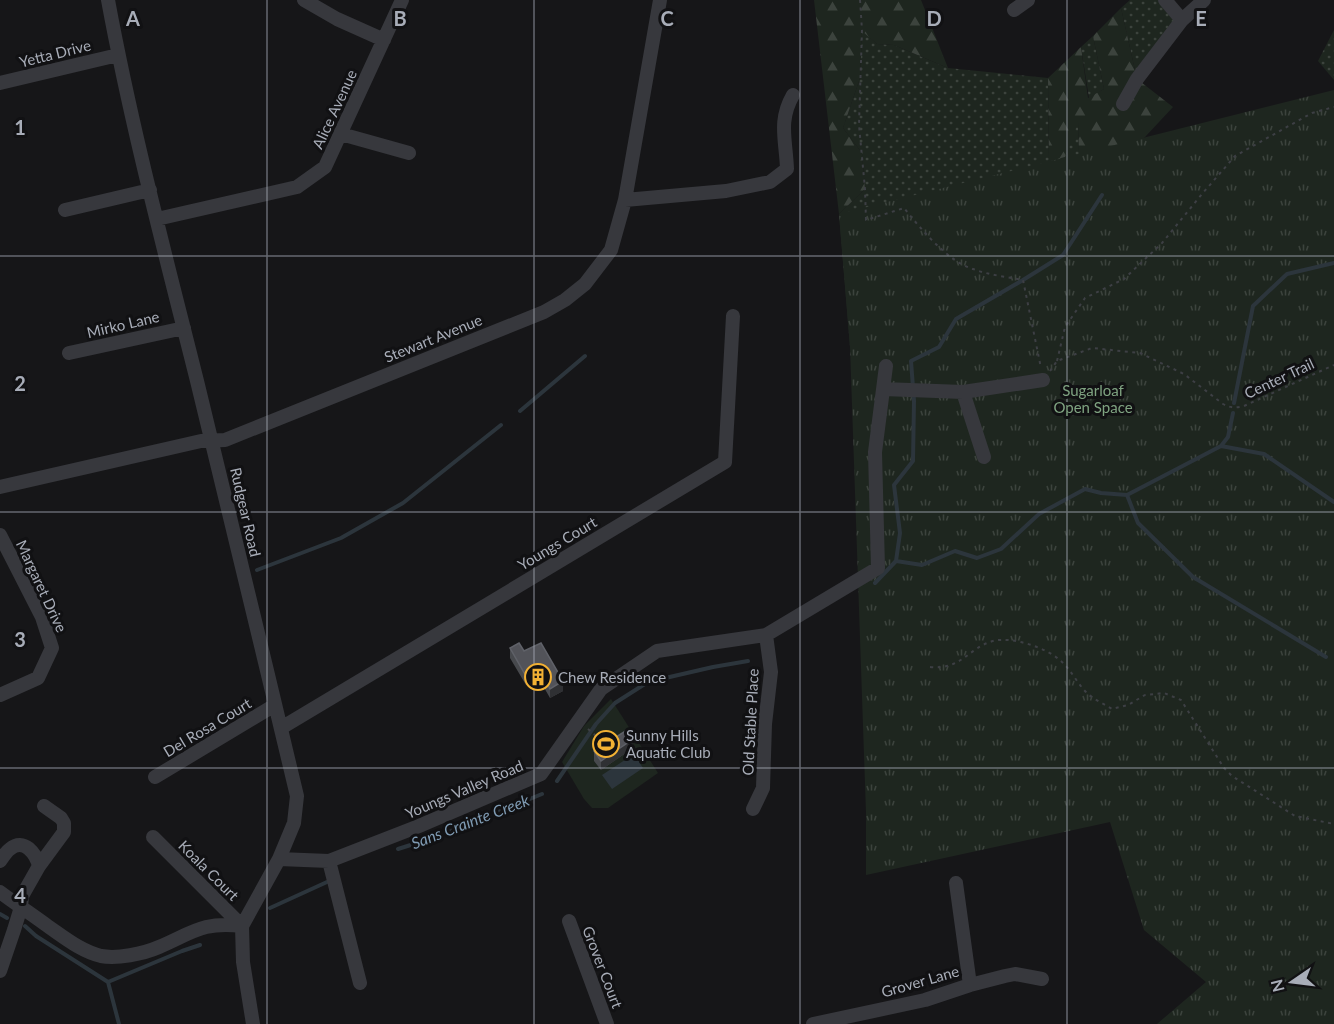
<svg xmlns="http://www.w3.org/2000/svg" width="1334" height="1024" font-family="Lato,sans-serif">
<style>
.grass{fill:url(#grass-dots)}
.forest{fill:url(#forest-firs)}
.park{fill:url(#park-tufts)}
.pitch{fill:#1e261f}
.water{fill:#2c353c}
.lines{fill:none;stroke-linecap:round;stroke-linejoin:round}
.stream{stroke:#2c353c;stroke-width:4}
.path{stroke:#3d3f44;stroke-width:2;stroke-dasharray:3 4.5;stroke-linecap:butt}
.minor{stroke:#37383d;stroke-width:14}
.wall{fill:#47494d}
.shaded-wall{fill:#2f3033}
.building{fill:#525359;stroke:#5f6168;stroke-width:1.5}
.grid{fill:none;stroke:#a8adb8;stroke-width:1.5;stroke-opacity:0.55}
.labels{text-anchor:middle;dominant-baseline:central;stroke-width:6;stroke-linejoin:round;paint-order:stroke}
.street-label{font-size:15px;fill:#a8adb8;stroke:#111113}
.park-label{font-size:15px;fill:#7fa381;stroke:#111113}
.poi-label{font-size:15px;fill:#a8adb8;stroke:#111113;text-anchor:start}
.water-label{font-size:16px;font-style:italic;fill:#7f9bb3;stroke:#111113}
.grid-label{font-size:20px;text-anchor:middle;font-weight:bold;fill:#a8adb8;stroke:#111113;stroke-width:6;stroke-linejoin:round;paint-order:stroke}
</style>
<defs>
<pattern id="grass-dots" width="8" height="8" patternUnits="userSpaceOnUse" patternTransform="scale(1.5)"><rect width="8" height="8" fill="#1e261f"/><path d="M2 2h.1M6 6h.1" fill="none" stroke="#3c433d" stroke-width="1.8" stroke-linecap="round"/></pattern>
<pattern id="forest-firs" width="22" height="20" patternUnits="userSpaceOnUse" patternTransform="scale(1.5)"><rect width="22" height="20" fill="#1e261f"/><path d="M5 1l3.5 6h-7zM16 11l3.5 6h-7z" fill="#3c433d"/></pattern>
<pattern id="park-tufts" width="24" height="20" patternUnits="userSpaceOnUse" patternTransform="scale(1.5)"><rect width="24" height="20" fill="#1e261f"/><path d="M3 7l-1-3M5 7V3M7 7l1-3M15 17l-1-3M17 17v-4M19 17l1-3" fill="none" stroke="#3c433d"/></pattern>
</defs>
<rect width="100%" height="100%" fill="#161618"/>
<path class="grass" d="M 1130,0 L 1165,0 L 1182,20 L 1137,79 L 1121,8 Z
M 862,30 L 877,44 L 894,45 L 948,68 L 1048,78 L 1049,161 L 1078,120 L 1080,184 L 850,346 L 839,214 L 865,189 L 862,153 L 843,128 L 860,78 Z
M 1334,30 L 1334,80 L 1318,61 Z
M 1093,36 L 1104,89 L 1089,98 L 1081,47 Z"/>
<path class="forest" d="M 814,0 L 921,0 L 948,68 L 894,45 L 877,44 L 862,31 L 860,78 L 843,128 L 862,153 L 865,189 L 839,214 Z
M 1121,8 L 1137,79 L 1173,107 L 1145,137 L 1080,183 L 1078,122 L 1065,157 L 1049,161 L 1048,78 L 1081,47 L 1088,98 L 1104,89 L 1093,36 Z"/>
<path class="park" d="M 1334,90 L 1334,1024 L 1157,1024 L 1206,982 L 1144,930 L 1110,822 L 866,875 L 866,812 L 850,346 L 839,214 Z"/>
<path class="pitch" d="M 611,699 L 658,773 L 608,808 L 592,808 L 584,799 L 562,762 L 584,726 Z"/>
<path class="water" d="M 634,754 L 643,768 L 612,789 L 602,775 Z"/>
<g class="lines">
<path class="stream" d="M 1234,403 L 1253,306 L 1287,274 L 1334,263
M 520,411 L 585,356
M 1221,446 L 1264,454 L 1334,502
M 1127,495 L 1138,523 L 1193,577 L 1326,657
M 1127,495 L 1221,446 L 1228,437 L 1233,413
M 896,561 L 900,533 L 894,485 L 913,461 L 914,401 L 911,361 L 939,347 L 956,319 L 1023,280 L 1063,255 L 1102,195
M 257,570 L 341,538 L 403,503 L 501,425
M 875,583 L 896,561 L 922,565 L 955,551 L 977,558 L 1001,549 L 1039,514 L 1085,489 L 1101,493 L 1127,495
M 557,781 L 596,724 L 615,703 L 648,682 L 713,667 L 748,661
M 398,849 L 439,836 L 542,794
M 270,908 L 327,882
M 0,914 L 7,918
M 25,926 L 36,936 L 108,982 L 119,1024
M 108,982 L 182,951 L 200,945"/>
<path class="path" d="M 860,0 L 862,30 L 859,125 L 865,189 L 866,220 L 904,208 C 921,229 947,261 973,269 C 989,275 1007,277 1023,280 L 1041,368
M 1057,361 L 1065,327 L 1085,298 L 1124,279 L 1162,243 L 1202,194 L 1235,156 L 1312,113 L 1334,107
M 1050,371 L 1057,361 L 1092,348 L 1140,353 L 1184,374 L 1223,404 C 1230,408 1236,408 1244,406 L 1334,365
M 930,667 C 962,670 968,648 993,641 C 1012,636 1048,648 1062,662 C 1072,671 1078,685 1088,694 C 1095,700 1104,704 1112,709 L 1128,705 L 1145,695 L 1164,693 L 1181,700 L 1224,768 L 1232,776 L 1295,816 L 1334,824
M 588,729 L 594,734 L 603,748"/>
<path class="minor" d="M 108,0 C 132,130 166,257 198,385 C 232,522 264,659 297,796 L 294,823 L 279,859 L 242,926 L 243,962 L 253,1024
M 304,0 L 337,19 L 384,40
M 1014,10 L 1028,0
M 1182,20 L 1204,0
M 0,83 L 118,55
M 1123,104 L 1137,79 L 1182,20 L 1165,0
M 341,134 L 409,153
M 625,200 L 726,191 L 770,182 L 787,169 C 786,140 778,121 793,95
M 65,210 L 150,190
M 157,219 L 297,187 L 325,167 L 402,0
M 69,353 L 184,328
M 883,389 L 963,392 L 984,457
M 963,392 L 1043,380
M 0,487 L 201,441 L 225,440 L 544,312 L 565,300 L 585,284 L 611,250 L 625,200 L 660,0
M 0,535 L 42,617 L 52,648 L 38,678 L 0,695
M 281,728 L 725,462 L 733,316
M 155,777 L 275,705
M 753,809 L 763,788 L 765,724 L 771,672 L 766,635
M 153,837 L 242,926
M 279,859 L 329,861 L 419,826 L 541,774 L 601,689 L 657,651 L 766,635 L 878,568 L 875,452 L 886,366
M 0,861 C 3,857 6,852 10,849 C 24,837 36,854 39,866
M 329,861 L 360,983
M 956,883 L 970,985
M 0,892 C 16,904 33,915 49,927 C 65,938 81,951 101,956 C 117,959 143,954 159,947 C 192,933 203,921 242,926
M 569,921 L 607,1024
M 0,971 L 14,930 L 21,907 L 22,896 L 39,866 L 64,832 L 64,823 L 61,818 L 44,806
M 813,1024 L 925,1000 L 970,985 L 1005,976 L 1015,974 L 1042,979"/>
</g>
<path class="wall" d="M 510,648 L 563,691 L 550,698 L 542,684 L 535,688 L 531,682 L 526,685 L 510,658 Z
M 633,748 L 601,770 L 594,761 L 594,751 Z"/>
<path class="shaded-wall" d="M 531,672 L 531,682 L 526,685 L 526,676 Z
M 542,674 L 542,684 L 535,688 L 535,678 Z
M 563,681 L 563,691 L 550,698 L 550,689 Z
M 633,739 L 633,748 L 601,770 L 601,761 Z"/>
<path class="building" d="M 519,643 L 524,651 L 541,643 L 563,681 L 550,689 L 542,674 L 535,678 L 531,672 L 526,676 L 510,648 Z
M 627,730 L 633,739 L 601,761 L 594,751 Z"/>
<path class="grid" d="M 267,0 L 267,1024M 534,0 L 534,1024M 800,0 L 800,1024M 1067,0 L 1067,1024M 0,256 L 1334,256M 0,512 L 1334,512M 0,768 L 1334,768"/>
<defs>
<symbol id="building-ring" viewBox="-11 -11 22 22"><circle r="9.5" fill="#111113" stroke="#f2b134" stroke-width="1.5"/><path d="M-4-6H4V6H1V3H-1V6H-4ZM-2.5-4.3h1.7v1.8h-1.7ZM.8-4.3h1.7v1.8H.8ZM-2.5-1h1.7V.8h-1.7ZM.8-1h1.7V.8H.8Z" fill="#f2b134"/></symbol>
<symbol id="stadium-ring" viewBox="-11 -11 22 22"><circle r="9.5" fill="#111113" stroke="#f2b134" stroke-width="1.5"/><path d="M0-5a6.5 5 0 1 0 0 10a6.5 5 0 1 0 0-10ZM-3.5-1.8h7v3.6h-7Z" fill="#f2b134"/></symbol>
</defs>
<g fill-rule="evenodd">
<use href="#building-ring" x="523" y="662" width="30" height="30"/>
<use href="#stadium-ring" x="591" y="729" width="30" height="30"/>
</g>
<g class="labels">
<g class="street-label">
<text transform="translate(55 53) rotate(-14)">Yetta Drive</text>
<text transform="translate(334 109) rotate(-65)">Alice Avenue</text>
<text transform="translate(123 324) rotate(-13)">Mirko Lane</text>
<text transform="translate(433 338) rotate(-22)">Stewart Avenue</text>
<text transform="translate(1279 378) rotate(-25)">Center Trail</text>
<text transform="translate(246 512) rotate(77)">Rudgear Road</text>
<text transform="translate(557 543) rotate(-31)">Youngs Court</text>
<text transform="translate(42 586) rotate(65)">Margaret Drive</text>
<text transform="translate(750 722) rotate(-87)">Old Stable Place</text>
<text transform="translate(207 727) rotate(-31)">Del Rosa Court</text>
<text transform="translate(464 789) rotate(-23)">Youngs Valley Road</text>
<text transform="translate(209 870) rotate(45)">Koala Court</text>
<text transform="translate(603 967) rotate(69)">Grover Court</text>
<text transform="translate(920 981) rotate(-16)">Grover Lane</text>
</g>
<g class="park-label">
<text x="1093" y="390">Sugarloaf<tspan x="1093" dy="17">Open Space</tspan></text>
</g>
<g class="poi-label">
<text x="558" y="677">Chew Residence</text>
<text x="626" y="735">Sunny Hills<tspan x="626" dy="17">Aquatic Club</tspan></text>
</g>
<g class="water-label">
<text transform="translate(470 821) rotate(-21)">Sans Crainte Creek</text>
</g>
</g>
<g class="grid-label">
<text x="133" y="26">A</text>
<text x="400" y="26">B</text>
<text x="667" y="26">C</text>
<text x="934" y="26">D</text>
<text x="1201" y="26">E</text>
<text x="20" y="135">1</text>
<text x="20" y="391">2</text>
<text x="20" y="647">3</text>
<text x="20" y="903">4</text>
</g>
<g transform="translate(1292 982) rotate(256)" stroke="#111113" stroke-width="4.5" paint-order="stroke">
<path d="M0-4.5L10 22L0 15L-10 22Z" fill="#a8adb8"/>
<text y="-9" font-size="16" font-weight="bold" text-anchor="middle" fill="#a8adb8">N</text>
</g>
</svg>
